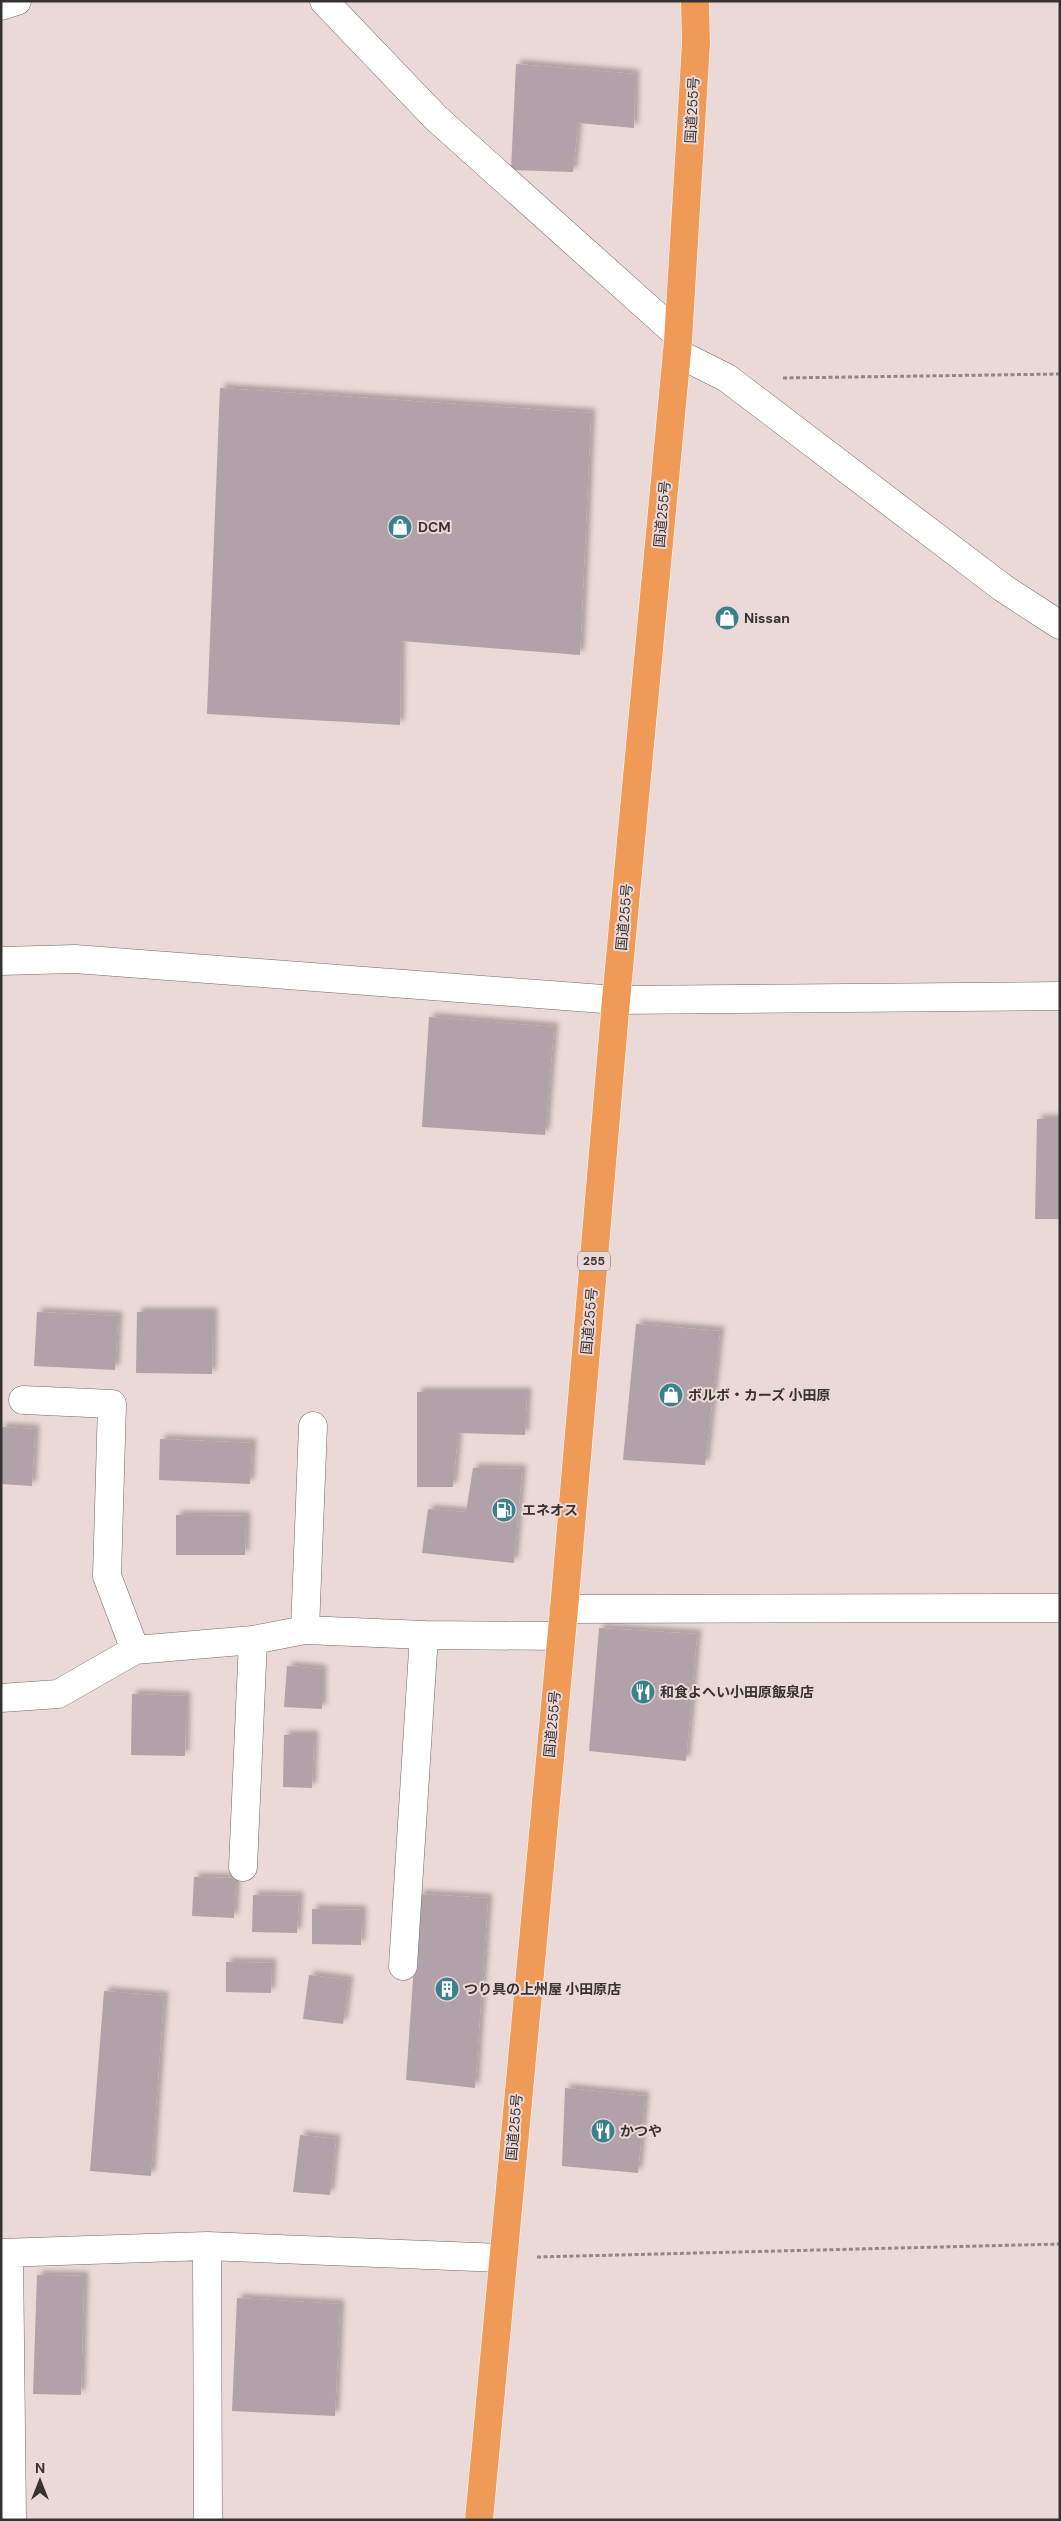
<svg xmlns="http://www.w3.org/2000/svg" width="1061" height="2521" font-family="'DM Sans','Noto Sans JP',sans-serif">
<style>
.building{fill:#b1a2a9;filter:url(#shadow)}
.lines{fill:none;stroke-linecap:round;stroke-linejoin:round}
.minor-casing{stroke:#756665;stroke-width:29}
.highway-casing{stroke:#fff;stroke-width:29}
.path{stroke:#928685;stroke-width:3;stroke-dasharray:4 2.5;stroke-linecap:butt}
.minor{stroke:#fff;stroke-width:28}
.highway{stroke:#ef9a57;stroke-width:28}
.labels{text-anchor:middle;dominant-baseline:central;stroke-width:4;stroke-linejoin:round;paint-order:stroke}
.shield{fill:#ebd9d8;stroke:#6d6362;stroke-width:1}
.shield-label{font-size:12px;font-weight:bold;fill:#373130}
.street-label{font-size:14px;fill:#373130;stroke:#ebd9d8}
.poi-label{font-size:14px;font-weight:bold;fill:#373130;stroke:#ebd9d8;text-anchor:start}
</style>
<defs>
<filter id="shadow"><feDropShadow dx="4.5" dy="-4.5" stdDeviation="2.5" flood-color="#0004"/></filter>
</defs>
<rect width="100%" height="100%" fill="#ebd9d8"/>
<path class="building" d="M 516,64 L 635,74 L 634,128 L 578,123 L 573,172 L 511,170 Z
M 220,388 L 591,413 L 580,655 L 401,641 L 400,725 L 207,714 Z
M 429,1017 L 554,1027 L 545,1135 L 422,1127 Z
M 1037,1119 L 1060,1119 L 1060,1219 L 1035,1219 Z
M 37,1312 L 118,1316 L 115,1370 L 34,1366 Z
M 137,1312 L 213,1312 L 212,1374 L 136,1373 Z
M 636,1324 L 720,1331 L 705,1465 L 623,1460 Z
M 417,1392 L 527,1392 L 525,1435 L 458,1433 L 453,1487 L 417,1487 Z
M 1,1427 L 35,1429 L 32,1486 L 1,1484 Z
M 160,1439 L 252,1443 L 250,1484 L 159,1480 Z
M 473,1468 L 522,1469 L 514,1563 L 422,1553 L 428,1509 L 466,1512 Z
M 176,1515 L 246,1516 L 245,1555 L 176,1555 Z
M 599,1628 L 697,1634 L 686,1761 L 589,1751 Z
M 287,1666 L 322,1669 L 322,1709 L 284,1707 Z
M 132,1694 L 186,1696 L 185,1756 L 131,1755 Z
M 284,1735 L 314,1735 L 312,1788 L 283,1787 Z
M 194,1877 L 236,1878 L 234,1918 L 192,1916 Z
M 419,1894 L 488,1898 L 475,2088 L 406,2080 Z
M 253,1895 L 299,1896 L 297,1933 L 252,1932 Z
M 312,1909 L 362,1910 L 361,1945 L 312,1944 Z
M 226,1962 L 272,1963 L 271,1993 L 226,1992 Z
M 309,1975 L 349,1980 L 343,2024 L 303,2019 Z
M 104,1991 L 164,1996 L 151,2176 L 90,2171 Z
M 565,2088 L 645,2096 L 638,2173 L 562,2166 Z
M 300,2135 L 336,2139 L 330,2195 L 293,2192 Z
M 37,2275 L 84,2276 L 81,2395 L 33,2394 Z
M 237,2298 L 340,2304 L 335,2416 L 232,2411 Z"/>
<g class="lines">
<defs>
<path id="minor" d="M 324,1 L 436,118 L 678,335
M 1,6 L 17,1
M 677,353 L 727,378 L 1003,588 L 1060,625
M 1,961 L 75,959 L 616,1000 L 1060,996
M 23,1400 L 112,1404 L 107,1576 L 135,1650
M 564,1609 L 1060,1608
M 305,1630 L 313,1426
M 1,1698 L 58,1694 L 135,1650 L 253,1640 L 305,1630 L 424,1635 L 560,1636
M 243,1867 L 253,1640
M 403,1966 L 424,1635
M 207,2246 L 208,2520
M 1,2253 L 207,2246 L 501,2258
M 9,2253 L 12,2520"/>
<path id="highway" d="M 479,2520 L 564,1609 L 616,1000 L 678,341 L 696,43 L 695,1"/>
</defs>
<use href="#minor" class="minor-casing"/>
<use href="#highway" class="highway-casing"/>
<path class="path" d="M 783,378 L 1060,374
M 537,2257 L 1060,2244"/>
<use href="#minor" class="minor"/>
<use href="#highway" class="highway"/>
</g>
<defs>
<symbol id="shop-disc" viewBox="-11 -11 22 22"><circle r="9.5" fill="#3b818c" stroke="#ebd9d8"/><path d="M-5-2.5h2.3a2.7 3.5 0 0 1 5.4 0H5L5.5 6h-11ZM-1.5-2.5h3a1.5 2.3 0 0 0-3 0Z" fill="#fff"/></symbol>
<symbol id="fuel-disc" viewBox="-11 -11 22 22"><circle r="9.5" fill="#3b818c" stroke="#ebd9d8"/><path d="M-5.5-6h7V0h2V4h1.3V-2.5L3-4.5l.8-.8L6-3V5H2.5V1h-1V6h-7ZM-4.2-4.7v3.2H.2V-4.7Z" fill="#fff"/></symbol>
<symbol id="restaurant-disc" viewBox="-11 -11 22 22"><circle r="9.5" fill="#3b818c" stroke="#ebd9d8"/><path d="M-5-6h1v4h1v-4h1v4h1v-4h1v5L-1.5 .5V6h-2V.5L-5-1ZM5-6V6H3V1.5H1.5Q1.5-4 5-6Z" fill="#fff"/></symbol>
<symbol id="building-disc" viewBox="-11 -11 22 22"><circle r="9.5" fill="#3b818c" stroke="#ebd9d8"/><path d="M-4-6H4V6H1V3H-1V6H-4ZM-2.5-4.3h1.7v1.8h-1.7ZM.8-4.3h1.7v1.8H.8ZM-2.5-1h1.7V.8h-1.7ZM.8-1h1.7V.8H.8Z" fill="#fff"/></symbol>
</defs>
<g fill-rule="evenodd">
<use href="#shop-disc" x="386" y="513" width="28" height="28"/>
<use href="#shop-disc" x="713" y="604" width="28" height="28"/>
<use href="#shop-disc" x="657" y="1381" width="28" height="28"/>
<use href="#fuel-disc" x="490" y="1496" width="28" height="28"/>
<use href="#restaurant-disc" x="629" y="1678" width="28" height="28"/>
<use href="#building-disc" x="433" y="1975" width="28" height="28"/>
<use href="#restaurant-disc" x="589" y="2117" width="28" height="28"/>
</g>
<g class="labels">
<rect class="shield" x="578" y="1251.5" width="32" height="19" rx="4"/>
<g class="shield-label">
<text x="594" y="1261">255</text>
</g>
<g class="street-label">
<text transform="translate(692 110) rotate(-87)">国道255号</text>
<text transform="translate(662 514) rotate(-85)">国道255号</text>
<text transform="translate(624 917) rotate(-85)">国道255号</text>
<text transform="translate(589 1321) rotate(-85)">国道255号</text>
<text transform="translate(552 1724) rotate(-85)">国道255号</text>
<text transform="translate(514 2127) rotate(-85)">国道255号</text>
</g>
<g class="poi-label">
<text x="418" y="527">DCM</text>
<text x="744" y="618">Nissan</text>
<text x="688" y="1395">ボルボ・カーズ 小田原</text>
<text x="522" y="1510">エネオス</text>
<text x="660" y="1692">和食よへい小田原飯泉店</text>
<text x="464" y="1989">つり具の上州屋 小田原店</text>
<text x="620" y="2131">かつや</text>
</g>
</g>
<rect width="1061" height="2521" fill="none" stroke="#373130" stroke-width="5"/>
<g transform="translate(40 2481)" stroke="#ebd9d8" stroke-width="4" paint-order="stroke">
<path d="M0-4L9 19L0 12L-9 19Z" fill="#373130"/>
<text y="-8" font-size="14" font-weight="bold" text-anchor="middle" fill="#373130">N</text>
</g>
</svg>
